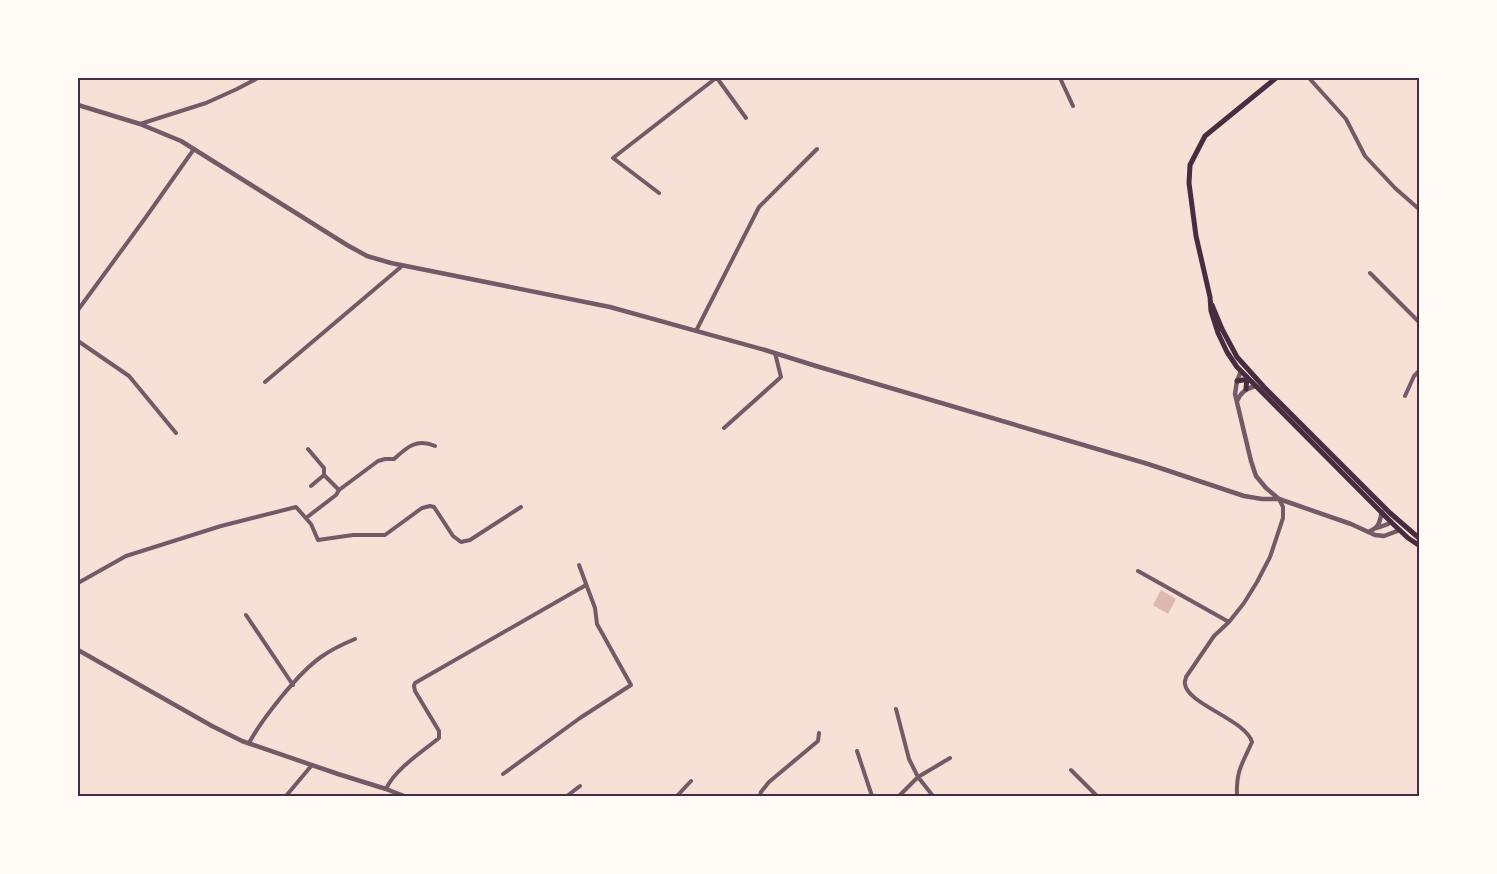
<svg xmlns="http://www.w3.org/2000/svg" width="1497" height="874" font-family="Rubik,sans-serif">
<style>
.water{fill:#dcb8b0}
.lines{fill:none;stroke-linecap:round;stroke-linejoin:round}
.minor{stroke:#755966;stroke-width:4}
.tertiary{stroke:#755966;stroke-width:4.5}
.secondary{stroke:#4a2c40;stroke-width:5}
.neatline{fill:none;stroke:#4a2c40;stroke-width:2}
</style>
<rect width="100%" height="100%" fill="#f7e1d7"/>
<path class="water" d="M 1161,590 L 1176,599 L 1168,614 L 1153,605 Z"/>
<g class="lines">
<path class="minor" d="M 717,78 L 746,118
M 1060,78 L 1073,106
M 1309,78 L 1346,119 L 1365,156 L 1395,188 L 1420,210
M 140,124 L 206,103 L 237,89 L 258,78
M 659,193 L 613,158 L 716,78
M 1370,273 L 1420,323
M 78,310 L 146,217 L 194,149
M 696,331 L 759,207 L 817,149
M 78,341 L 129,376 L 176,433
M 265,382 L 402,266
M 1405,396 L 1414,376 L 1420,370
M 724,428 L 781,377 L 775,353
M 308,449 L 324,468 L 324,475 L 339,490 L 378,461 L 385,459 L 394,459 C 407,447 417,438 435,446
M 311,486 L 324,475
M 306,518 L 336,495 L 339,490
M 1138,571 L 1229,622
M 78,583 L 126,556 L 221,526 L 296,507 L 311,524 L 318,540 L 353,535 L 385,535 L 422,508 L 430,506 L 434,507 L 453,536 L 461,542 L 470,540 L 521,507
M 246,615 L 293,685
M 896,709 L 909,759 L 918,777 L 933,796
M 249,743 C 262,719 298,673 321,657 C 332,649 343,644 355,639
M 857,751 L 872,796
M 1071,770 L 1097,796
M 503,774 L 580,718 L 631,685 L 597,624 L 595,608 L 579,565
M 386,789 C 395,769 422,752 439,738 L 439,731 L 415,691 L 414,686 L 415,683 L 586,585
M 286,796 L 312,765
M 567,796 L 580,786
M 677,796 L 691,781
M 760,796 L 761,792 L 769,782 L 818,741 L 819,733
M 899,796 L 918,777 L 950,758
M 1237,796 C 1236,771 1242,764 1252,742 C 1246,720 1187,704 1185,684 C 1184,682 1186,679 1186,677 L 1214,636 L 1229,622 L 1244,603 L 1257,582 L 1270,557 L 1283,518 L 1283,507 L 1279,499"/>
<path class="tertiary" d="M 78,105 L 140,124 L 181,141 L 347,245 L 367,256 L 391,263 L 610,307 L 765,350 L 816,366 L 1148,464 L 1244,496 L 1262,499 L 1279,499 L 1351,524 L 1375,535 L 1384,536 L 1400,530
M 1241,371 L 1237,381 L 1235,394 L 1251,461 L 1256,476 L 1266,488 L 1279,499
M 1237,401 C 1241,392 1246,389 1255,386
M 1377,528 L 1388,524
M 1368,532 C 1380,527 1379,523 1382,512
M 78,650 L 212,726 L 242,741 L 338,774 L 386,789 L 404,796"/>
<path class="secondary" d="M 1276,78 L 1205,136 L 1190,165 L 1189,183 L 1196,236 L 1210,297 L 1211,311 L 1218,333 L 1227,352 L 1237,367 L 1393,524 L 1408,538 L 1420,546
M 1212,305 L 1222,329 L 1237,357 L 1264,387 L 1390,513 L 1420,539
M 1237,381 L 1249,379
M 1246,389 L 1247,377"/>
</g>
<rect width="1497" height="874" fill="none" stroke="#fffaf5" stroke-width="158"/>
<rect x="79" y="79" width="1339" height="716" class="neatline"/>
</svg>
